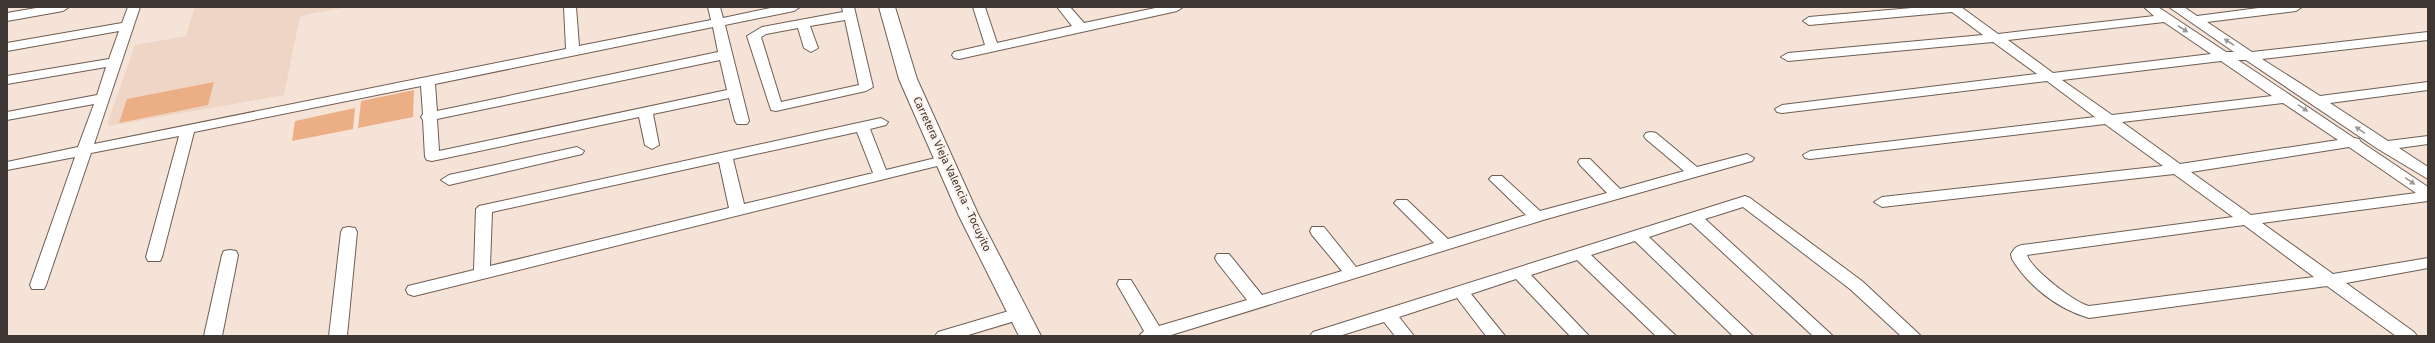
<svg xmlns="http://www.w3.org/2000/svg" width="2435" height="343" font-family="'Fira Sans',sans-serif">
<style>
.built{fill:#eed5c5}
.green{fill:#ecaf85}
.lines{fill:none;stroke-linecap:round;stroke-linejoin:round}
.minor-casing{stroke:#6e5e54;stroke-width:2}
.tertiary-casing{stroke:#6e5e54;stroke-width:2}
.minor{fill:#fff;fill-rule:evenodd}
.tertiary{fill:#fff;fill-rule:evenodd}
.oneway{fill:#9e9a98}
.labels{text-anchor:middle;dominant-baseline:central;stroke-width:4;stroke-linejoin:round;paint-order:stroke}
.street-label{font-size:11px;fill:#3e3632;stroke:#fdf2ea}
</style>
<rect width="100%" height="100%" fill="#f6e3d7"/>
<path class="built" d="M 195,7 L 347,7 L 300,16 L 284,95 L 109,126 L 107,124 L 135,45 L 186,36 Z"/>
<path class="green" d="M 214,82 L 208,105 L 119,123 L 127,99 Z
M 414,90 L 413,117 L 358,128 L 361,101 Z
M 355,108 L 353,129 L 292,141 L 295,121 Z"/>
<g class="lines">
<defs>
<path id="minor" d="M 42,7 L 69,7 L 63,11 L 7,21 L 7,13 Z
M 128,7 L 140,7 L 94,144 L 566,49 L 564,7 L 576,7 L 579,46 L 711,20 L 708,7 L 720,7 L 723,18 L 775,7 L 800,7 L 794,11 L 725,25 L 749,121 L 747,124 L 737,124 L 735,121 L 729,98 L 653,114 L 659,145 L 652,149 L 645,145 L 639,117 L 432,161 L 427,160 L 425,157 L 423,120 L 421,117 L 423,114 L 421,86 L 194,132 L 162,257 L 160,261 L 148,261 L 146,257 L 179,136 L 91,153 L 46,285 L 44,289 L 32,289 L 30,285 L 75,157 L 7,170 L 7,162 L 78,147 L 94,104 L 7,120 L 7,112 L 97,95 L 106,67 L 7,84 L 7,76 L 109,59 L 119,31 L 7,51 L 7,43 L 122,23 ZM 713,27 L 718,52 L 437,111 L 435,84 ZM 720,60 L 727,90 L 439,151 L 437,119 Z
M 842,7 L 854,7 L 873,87 L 866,91 L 776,111 L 771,110 L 747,36 L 762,27 L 843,12 ZM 845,20 L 859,85 L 781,102 L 761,37 L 766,34 L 798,28 L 804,48 L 811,52 L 818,48 L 810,26 Z
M 973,7 L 985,7 L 997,43 L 1072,26 L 1057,7 L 1070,7 L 1084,23 L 1160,7 L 1183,7 L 1177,11 L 959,59 L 954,58 L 952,55 L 954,52 L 985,45 Z
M 1923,7 L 1961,7 L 1998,34 L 2154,16 L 2144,7 L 2158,7 L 2226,52 L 2234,52 L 2169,7 L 2184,7 L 2197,16 L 2266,7 L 2302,7 L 2296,11 L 2207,22 L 2252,52 L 2428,32 L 2428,40 L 2262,59 L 2320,96 L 2428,82 L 2428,90 L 2330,103 L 2388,141 L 2428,136 L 2428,144 L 2399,148 L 2428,167 L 2428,179 L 2378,149 L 2246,60 L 2238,60 L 2354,138 L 2359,139 L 2361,142 L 2428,187 L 2428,201 L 2262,223 L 2333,274 L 2428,258 L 2428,268 L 2346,283 L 2414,332 L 2417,336 L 2396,336 L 2327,286 L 2089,318 C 2058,309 2029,287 2012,259 L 2011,254 C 2014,249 2016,246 2022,245 L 2233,217 L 2174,174 L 1882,207 L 1874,202 L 1882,197 L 2163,166 L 2105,124 L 1810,159 L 1805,158 L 1803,155 L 1810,151 L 2095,117 L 2047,81 L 1782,113 L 1777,112 L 1775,109 L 1782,105 L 2037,74 L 1993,42 L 1788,61 L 1781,57 L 1788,53 L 1983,35 L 1952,12 L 1809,25 L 1803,21 L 1809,17 ZM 2164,22 L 2211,54 L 2053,73 L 2008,40 ZM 2221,61 L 2272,96 L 2112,115 L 2062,80 ZM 2283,103 L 2338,140 L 2180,164 L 2122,122 ZM 2349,147 L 2416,193 L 2251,215 L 2191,172 ZM 2244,225 L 2314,277 L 2089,306 C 2074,302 2031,269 2027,255 Z
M 881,118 L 888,122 L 886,125 L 870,129 L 886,170 L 944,156 L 951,160 L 949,163 L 414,296 L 408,294 L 406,290 L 408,286 L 474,270 L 476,209 L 479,206 ZM 857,132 L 873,173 L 744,204 L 733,159 ZM 719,162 L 729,208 L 490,266 L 492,212 Z
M 1651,132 L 1656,133 L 1697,167 L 1747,154 L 1754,158 L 1752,161 L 1543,220 L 1168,336 L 1139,336 L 1144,331 L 1117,284 L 1119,280 L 1131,280 L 1159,326 L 1247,300 L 1217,262 L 1215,258 L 1217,254 L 1229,254 L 1262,295 L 1342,271 L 1312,235 L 1310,231 L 1312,227 L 1324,227 L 1356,267 L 1434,243 L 1394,203 L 1397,200 L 1407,200 L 1448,239 L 1526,215 L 1492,182 L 1489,179 L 1492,176 L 1502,176 L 1540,211 L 1607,193 L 1580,165 L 1578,162 L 1580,159 L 1590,159 L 1620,189 L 1684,171 L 1646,139 L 1644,136 L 1646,133 Z
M 577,147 L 584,151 L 582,154 L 449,185 L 441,180 L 449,175 Z
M 1745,196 L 1750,198 L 1862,281 L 1921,336 L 1901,336 L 1850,289 L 1743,207 L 1705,219 L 1833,336 L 1813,336 L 1691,223 L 1649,237 L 1753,336 L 1733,336 L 1635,241 L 1591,255 L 1676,336 L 1656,336 L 1577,260 L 1531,275 L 1589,336 L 1570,336 L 1516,279 L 1471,294 L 1505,336 L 1486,336 L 1457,298 L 1399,317 L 1414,336 L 1395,336 L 1384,322 L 1339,336 L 1310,336 L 1313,332 Z
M 349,227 L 355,228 L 357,232 L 347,336 L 329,336 L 341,232 L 343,228 Z
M 230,250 L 236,251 L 238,255 L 222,336 L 204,336 L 222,255 L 224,251 Z
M 1019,308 L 1025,310 L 1028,314 L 1025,318 L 965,336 L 935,336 L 938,332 Z"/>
<path id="tertiary" d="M 879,7 L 895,7 L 917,79 L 979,216 L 1041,336 L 1019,336 L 959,216 L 899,79 Z"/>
</defs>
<use href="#minor" class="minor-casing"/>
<use href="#tertiary" class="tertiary-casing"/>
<use href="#minor" class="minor"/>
<use href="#tertiary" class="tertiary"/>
</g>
<defs><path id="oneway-solid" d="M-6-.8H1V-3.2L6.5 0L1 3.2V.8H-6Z"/></defs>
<g class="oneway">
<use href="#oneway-solid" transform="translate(2183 29) rotate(33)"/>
<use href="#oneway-solid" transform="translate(2229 42) rotate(-147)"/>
<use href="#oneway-solid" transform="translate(2303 108) rotate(34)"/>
<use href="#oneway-solid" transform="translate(2360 130) rotate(-146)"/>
<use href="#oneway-solid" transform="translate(2410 181) rotate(35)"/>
</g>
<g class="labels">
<g class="street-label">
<text transform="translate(952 174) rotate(65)">Carretera Vieja Valencia - Tocuyito</text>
</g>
</g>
<rect width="2435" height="343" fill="none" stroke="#3e3632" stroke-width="16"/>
</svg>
